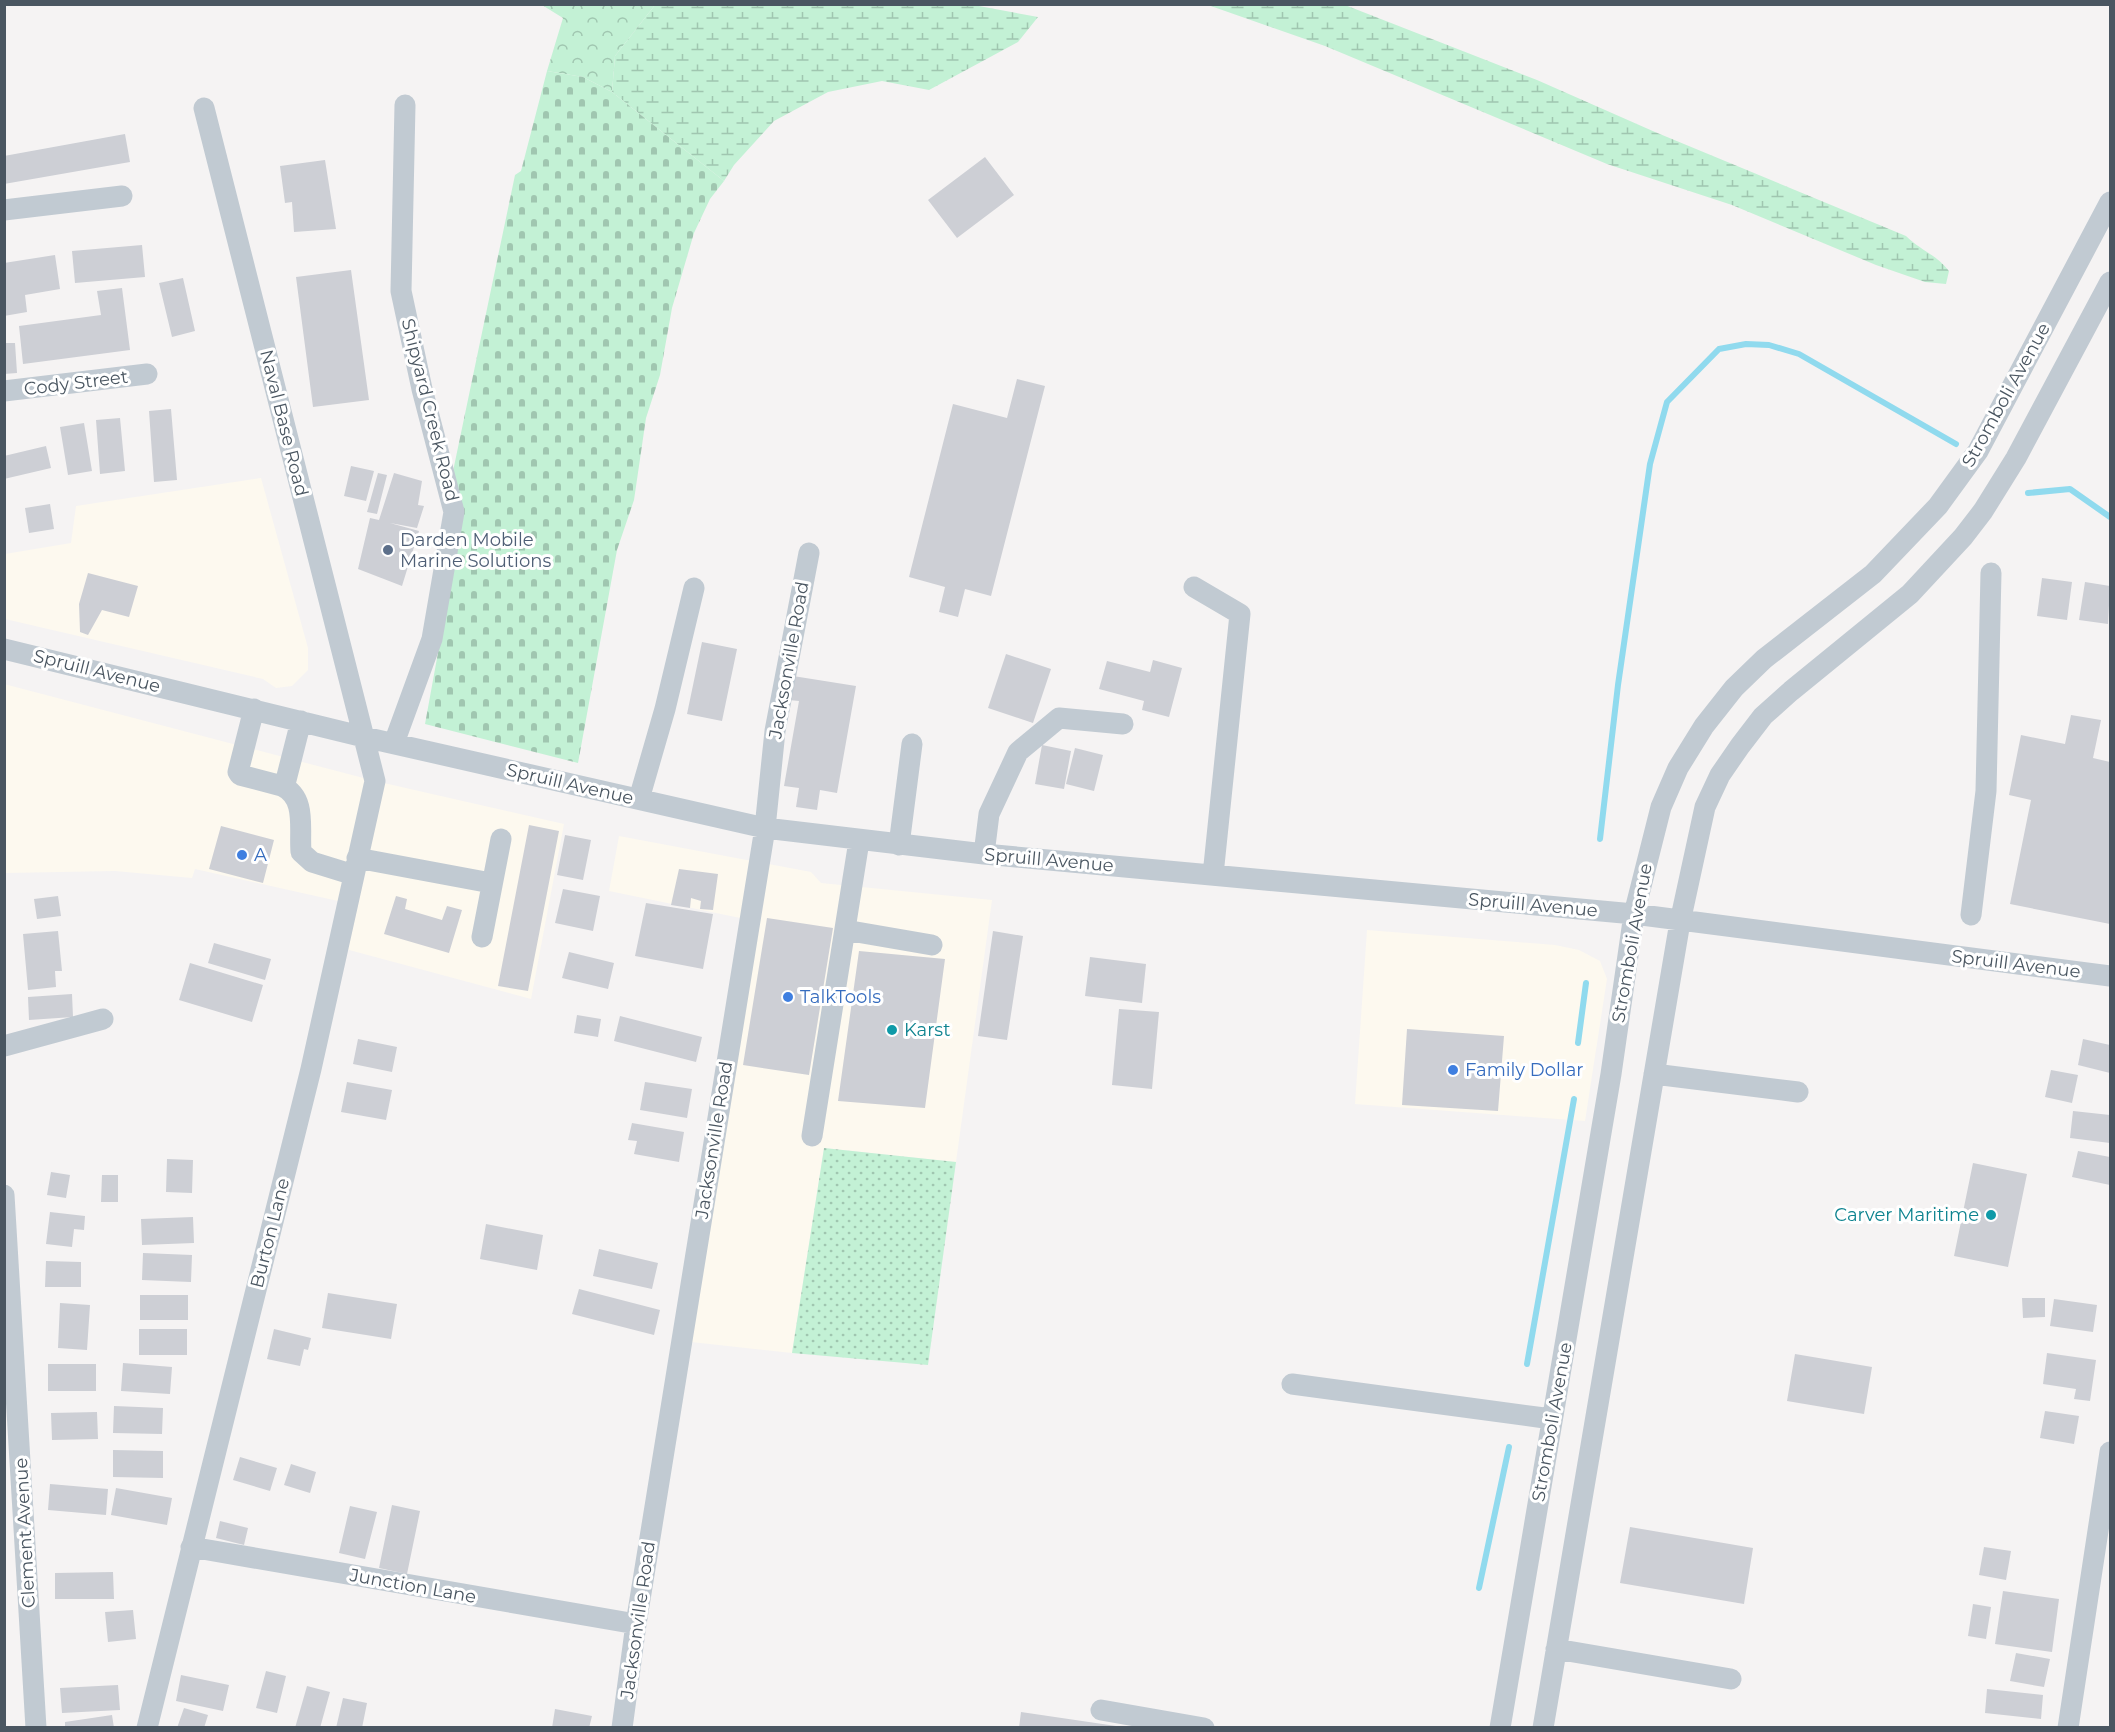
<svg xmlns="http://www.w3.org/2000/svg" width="2115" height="1732" font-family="Montserrat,sans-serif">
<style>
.commercial{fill:#fdf9ef}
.grass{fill:url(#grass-dots)}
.forest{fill:url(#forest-crowns)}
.wetland{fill:url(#wetland-marsh)}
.cemetery{fill:url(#cemetery-stones)}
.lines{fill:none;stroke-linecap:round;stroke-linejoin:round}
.stream{stroke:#90daee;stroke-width:6}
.building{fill:#cdcfd5}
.minor{stroke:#c1cad2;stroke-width:21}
.service-dot{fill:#5c6f8a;stroke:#fff;stroke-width:2}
.shop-dot{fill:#3f7fe0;stroke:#fff;stroke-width:2}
.culture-dot{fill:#0f9aa8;stroke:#fff;stroke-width:2}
.labels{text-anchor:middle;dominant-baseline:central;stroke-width:6;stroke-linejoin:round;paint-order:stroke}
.street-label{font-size:18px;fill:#4a5661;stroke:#fff}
.service-label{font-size:18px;fill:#4e5e75;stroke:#fff;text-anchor:start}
.shop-label{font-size:18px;fill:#366cbe;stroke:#fff;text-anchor:start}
.culture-label{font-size:18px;fill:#0d838f;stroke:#fff;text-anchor:start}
</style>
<defs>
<pattern id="grass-dots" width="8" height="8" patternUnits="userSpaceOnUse" patternTransform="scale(1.5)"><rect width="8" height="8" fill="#c3f1d5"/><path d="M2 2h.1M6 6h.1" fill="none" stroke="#a0c6b0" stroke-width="1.8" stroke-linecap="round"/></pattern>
<pattern id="forest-crowns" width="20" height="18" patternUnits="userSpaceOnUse" patternTransform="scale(1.5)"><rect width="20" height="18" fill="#c3f1d5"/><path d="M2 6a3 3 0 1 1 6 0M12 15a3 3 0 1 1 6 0" fill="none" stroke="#a0c6b0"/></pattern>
<pattern id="wetland-marsh" width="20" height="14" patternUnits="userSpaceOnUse" patternTransform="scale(1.5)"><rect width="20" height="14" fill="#c3f1d5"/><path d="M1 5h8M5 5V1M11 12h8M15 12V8" fill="none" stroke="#a0c6b0"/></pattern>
<pattern id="cemetery-stones" width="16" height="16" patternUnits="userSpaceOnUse" patternTransform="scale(1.5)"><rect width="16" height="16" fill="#c3f1d5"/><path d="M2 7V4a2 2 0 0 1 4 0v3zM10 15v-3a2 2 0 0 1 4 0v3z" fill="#a0c6b0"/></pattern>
</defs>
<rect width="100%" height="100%" fill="#f5f3f3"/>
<path class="commercial" d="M 261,478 L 308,648 L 308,670 L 292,686 L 276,688 L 263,679 L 5,619 L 5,554 L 71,543 L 76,506 Z
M 4,684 L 375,781 L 564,824 L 531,999 L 338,947 L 347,903 L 195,869 L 192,878 L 115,871 L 5,873 Z
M 619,836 L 811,872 L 821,883 L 992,900 L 956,1162 L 824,1148 L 792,1353 L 682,1341 L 750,920 L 609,891 Z
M 1367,930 L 1555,945 L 1579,950 L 1600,961 L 1607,979 L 1585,1121 L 1355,1104 Z"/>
<path class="grass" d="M 824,1148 L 956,1162 L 928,1365 L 792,1353 Z"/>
<path class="forest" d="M 542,5 L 655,5 L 615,56 L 612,92 L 583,77 L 547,71 L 563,18 Z"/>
<path class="wetland" d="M 968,4 L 1038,17 L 1018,42 L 929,90 L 882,81 L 828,92 L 774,121 L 734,165 L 724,181 L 612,92 L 615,56 L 655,5 Z
M 1208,5 L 1345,5 L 1537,80 L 1655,132 L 1906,236 C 1920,250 1937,255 1949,271 L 1946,284 L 1925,282 L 1876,265 L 1732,205 L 1607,164 L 1325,46 Z"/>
<path class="cemetery" d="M 547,71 L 583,77 L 612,92 L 724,181 L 710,199 L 694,233 L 672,308 L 660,375 L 646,418 L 634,500 L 617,550 L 578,763 L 425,724 L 464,510 L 452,476 L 515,175 L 521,171 Z"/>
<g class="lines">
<path class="stream" d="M 2028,493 L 2070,489 L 2110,517
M 1600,839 L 1618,685 L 1650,464 L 1667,402 L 1719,349 L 1746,344 L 1769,345 L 1799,354 L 1956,444
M 1578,1043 L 1586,983
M 1527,1364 L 1574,1099
M 1479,1588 L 1509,1447"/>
</g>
<path class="building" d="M 125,134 L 130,162 L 4,184 L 4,156 Z
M 985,157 L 1014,195 L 957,238 L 928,200 Z
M 325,160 L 336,229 L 294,232 L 292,202 L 285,203 L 280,166 Z
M 142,245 L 145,277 L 75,283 L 72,251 Z
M 55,255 L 60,289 L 25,295 L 27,312 L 4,316 L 4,263 Z
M 351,270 L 369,400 L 313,407 L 296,277 Z
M 183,278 L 195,331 L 172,337 L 159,283 Z
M 122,288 L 130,350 L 23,364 L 19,326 L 101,315 L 97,291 Z
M 4,343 L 15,343 L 17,373 L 4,374 Z
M 1017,379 L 1045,386 L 991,596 L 965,589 L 958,617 L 939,612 L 945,587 L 909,577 L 953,404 L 1007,418 Z
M 171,409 L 177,480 L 154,482 L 149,411 Z
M 120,418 L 125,471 L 100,474 L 96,420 Z
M 84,423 L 92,471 L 68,475 L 60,427 Z
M 46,446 L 51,468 L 4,479 L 4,456 Z
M 351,466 L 374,471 L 366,501 L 344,496 Z
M 378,473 L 387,475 L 377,514 L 367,512 Z
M 394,473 L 422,481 L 418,505 L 424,506 L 417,528 L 390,523 L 419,531 L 402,586 L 358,569 L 370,518 L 379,520 Z
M 50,504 L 54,529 L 29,533 L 25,508 Z
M 88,573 L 138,586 L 129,617 L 102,610 L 88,635 L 80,632 L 79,604 Z
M 2042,578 L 2072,582 L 2067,620 L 2037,616 Z
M 2085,582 L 2110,586 L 2108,624 L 2079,620 Z
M 702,642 L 737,649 L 722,721 L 687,714 Z
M 1006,654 L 1051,669 L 1033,723 L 988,708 Z
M 1153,660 L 1182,668 L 1169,717 L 1142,710 L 1144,701 L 1099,689 L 1107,661 L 1150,672 Z
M 793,676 L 856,686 L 837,793 L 820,790 L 817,810 L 796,807 L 799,788 L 784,786 L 799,701 L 789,700 Z
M 2071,715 L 2101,720 L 2093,758 L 2110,762 L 2110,924 L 2010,904 L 2031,800 L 2009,795 L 2021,735 L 2065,744 Z
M 1042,745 L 1071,751 L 1064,789 L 1035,784 Z
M 1075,748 L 1103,755 L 1094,791 L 1066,784 Z
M 529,825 L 559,831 L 528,991 L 498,986 Z
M 221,826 L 274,840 L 263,883 L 209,869 Z
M 565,835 L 591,840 L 583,880 L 557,875 Z
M 679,869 L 718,874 L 713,910 L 700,909 L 701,901 L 691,898 L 690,908 L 671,905 Z
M 563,889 L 600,896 L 593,931 L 555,923 Z
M 58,896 L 61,916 L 37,919 L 34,899 Z
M 396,896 L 407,899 L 405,909 L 442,920 L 447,906 L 462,910 L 449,953 L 384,934 Z
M 646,903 L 713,914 L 703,969 L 635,956 Z
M 767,918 L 833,928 L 809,1075 L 743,1065 Z
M 58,931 L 62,971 L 55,971 L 56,987 L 28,990 L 23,934 Z
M 993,931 L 1023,936 L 1007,1040 L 978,1036 Z
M 214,943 L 271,959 L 265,980 L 208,963 Z
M 859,951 L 945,959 L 925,1108 L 838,1101 Z
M 569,952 L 614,963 L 608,989 L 562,978 Z
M 1090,957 L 1146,964 L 1142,1003 L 1085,996 Z
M 190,963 L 263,985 L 252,1022 L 179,1000 Z
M 72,994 L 73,1017 L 29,1020 L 28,997 Z
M 1119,1009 L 1159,1012 L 1152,1089 L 1112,1085 Z
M 577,1015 L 601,1019 L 598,1037 L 574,1033 Z
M 620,1016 L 702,1037 L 696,1062 L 614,1041 Z
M 1407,1029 L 1504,1036 L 1498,1111 L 1402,1105 Z
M 358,1039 L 397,1047 L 392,1072 L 353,1064 Z
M 2083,1039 L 2110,1045 L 2110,1073 L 2078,1065 Z
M 2051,1070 L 2078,1075 L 2072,1103 L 2045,1097 Z
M 347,1082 L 392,1090 L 386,1120 L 341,1112 Z
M 645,1082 L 692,1089 L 687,1118 L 640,1110 Z
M 2073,1111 L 2110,1115 L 2110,1143 L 2070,1138 Z
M 632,1123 L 684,1132 L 679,1162 L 634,1154 L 637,1141 L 628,1140 Z
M 2078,1151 L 2110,1157 L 2110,1185 L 2072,1177 Z
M 167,1159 L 193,1160 L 192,1193 L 166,1192 Z
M 1973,1163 L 2027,1174 L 2008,1267 L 1954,1256 Z
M 51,1172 L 70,1175 L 66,1198 L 47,1195 Z
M 102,1175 L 118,1175 L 118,1202 L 101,1202 Z
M 50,1212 L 85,1216 L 84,1230 L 74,1229 L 72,1247 L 46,1244 Z
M 193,1217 L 194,1243 L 142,1245 L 141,1219 Z
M 486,1224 L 543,1235 L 537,1270 L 480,1259 Z
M 599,1249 L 658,1263 L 652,1289 L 593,1276 Z
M 143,1253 L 192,1255 L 191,1282 L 142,1280 Z
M 46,1261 L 81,1262 L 81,1287 L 45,1287 Z
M 579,1289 L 660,1310 L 654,1335 L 572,1314 Z
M 328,1293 L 397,1304 L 391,1339 L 322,1328 Z
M 140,1295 L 188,1295 L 188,1320 L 140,1320 Z
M 2022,1298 L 2045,1298 L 2045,1317 L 2023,1318 Z
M 2054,1299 L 2097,1305 L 2093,1332 L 2050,1326 Z
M 60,1303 L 90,1305 L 87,1350 L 58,1348 Z
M 139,1329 L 187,1329 L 187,1355 L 139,1355 Z
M 274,1329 L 311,1338 L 308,1350 L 304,1349 L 300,1366 L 267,1359 Z
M 2047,1353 L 2096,1360 L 2090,1401 L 2074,1399 L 2076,1389 L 2043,1384 Z
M 1795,1354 L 1872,1367 L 1864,1414 L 1787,1401 Z
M 123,1363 L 172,1367 L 170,1394 L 121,1391 Z
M 48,1364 L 96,1364 L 96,1391 L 48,1391 Z
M 114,1406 L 163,1408 L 162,1434 L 113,1433 Z
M 2045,1411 L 2079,1416 L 2074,1444 L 2040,1438 Z
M 97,1412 L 98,1439 L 52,1440 L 51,1413 Z
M 113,1450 L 163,1451 L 163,1478 L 113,1477 Z
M 240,1457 L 277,1468 L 270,1491 L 233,1480 Z
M 291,1464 L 316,1472 L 310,1493 L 284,1485 Z
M 50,1484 L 108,1489 L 106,1515 L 48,1510 Z
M 116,1488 L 172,1498 L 167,1525 L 111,1515 Z
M 392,1505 L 420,1511 L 407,1574 L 379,1568 Z
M 350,1506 L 377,1512 L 365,1559 L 339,1553 Z
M 220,1521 L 248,1528 L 244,1545 L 216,1538 Z
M 1630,1527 L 1753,1548 L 1744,1604 L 1620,1583 Z
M 1984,1547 L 2011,1551 L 2006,1580 L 1979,1575 Z
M 113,1572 L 114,1599 L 55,1599 L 55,1573 Z
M 2003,1591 L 2059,1599 L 2052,1652 L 1995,1644 Z
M 1973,1604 L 1991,1607 L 1986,1639 L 1968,1636 Z
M 133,1610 L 136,1639 L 108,1642 L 105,1612 Z
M 2016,1653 L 2050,1659 L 2044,1687 L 2010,1681 Z
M 266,1671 L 286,1676 L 277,1713 L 256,1708 Z
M 181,1675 L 229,1685 L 223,1711 L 176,1701 Z
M 118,1685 L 120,1710 L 62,1713 L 60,1688 Z
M 307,1686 L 330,1692 L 320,1728 L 295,1728 Z
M 1987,1689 L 2043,1695 L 2041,1719 L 1985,1713 Z
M 343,1698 L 367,1703 L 362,1728 L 336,1728 Z
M 184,1708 L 208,1715 L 204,1728 L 177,1728 Z
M 555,1709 L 592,1716 L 589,1728 L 552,1728 Z
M 1021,1712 L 1116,1726 L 1116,1728 L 1019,1728 Z
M 112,1715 L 114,1728 L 65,1728 L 65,1722 Z"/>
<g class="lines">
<path class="minor" d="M 4,210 L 122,196
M 4,391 L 147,374
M 1194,587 L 1240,614 L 1213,875
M 4,649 L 364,737 L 765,828 L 984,854 L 1634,914 L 2110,976
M 254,709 L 238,772 L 240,775 L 282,786 L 285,784 L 301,721
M 394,743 L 432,639 L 454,512 L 422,389 L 401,291 L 405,105
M 282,786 C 307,798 299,828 301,852 L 312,862 L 354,875
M 639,799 L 665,709 L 694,588
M 899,845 L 912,744
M 984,854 L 989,814 L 1018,752 L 1059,718 L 1123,724
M 357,858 L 491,883
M 1971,915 L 1986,791 L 1991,573
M 845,930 L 932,945
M 482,937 L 501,839
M 4,1046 L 103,1019
M 1654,1074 L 1798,1092
M 812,1136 L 859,841
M 4,1195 L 36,1728
M 1292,1384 L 1552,1419
M 191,1547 L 636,1624
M 1556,1649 L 1731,1679
M 1101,1710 L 1204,1728
M 147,1728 L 311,1069 L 375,781 L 204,108
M 622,1728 L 636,1624 L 765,828 L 775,731 L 809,553
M 1500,1728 L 1611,1074 L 1634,914 L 1661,807 L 1678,768 L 1704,726 L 1734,688 L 1764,659 L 1873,574 L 1938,506 L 1978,451 L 2110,202
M 1543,1728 L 1680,922 L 1705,807 L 1720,775 L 1740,746 L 1763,716 L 1791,691 L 1910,594 L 1963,537 L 1983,511 L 2016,458 L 2110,282
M 2068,1728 L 2110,1452"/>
</g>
<circle class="service-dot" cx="388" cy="550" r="6"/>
<g class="shop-dot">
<circle cx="242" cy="855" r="6"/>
<circle cx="788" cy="997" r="6"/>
<circle cx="1453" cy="1070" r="6"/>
</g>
<g class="culture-dot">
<circle cx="892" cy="1030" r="6"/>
<circle cx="1991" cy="1215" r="6"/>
</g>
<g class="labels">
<g class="street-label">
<text transform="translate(76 383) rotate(-7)">Cody Street</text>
<text transform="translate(2006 395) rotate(-61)">Stromboli Avenue</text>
<text transform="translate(430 410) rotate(76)">Shipyard Creek Road</text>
<text transform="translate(284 423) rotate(76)">Naval Base Road</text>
<text transform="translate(789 660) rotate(-80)">Jacksonville Road</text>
<text transform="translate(97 671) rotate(14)">Spruill Avenue</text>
<text transform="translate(570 784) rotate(13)">Spruill Avenue</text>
<text transform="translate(1049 860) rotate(5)">Spruill Avenue</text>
<text transform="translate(1533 905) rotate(5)">Spruill Avenue</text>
<text transform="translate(1632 943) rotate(-80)">Stromboli Avenue</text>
<text transform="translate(2016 964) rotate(7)">Spruill Avenue</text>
<text transform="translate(714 1140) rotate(-81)">Jacksonville Road</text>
<text transform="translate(270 1233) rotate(-76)">Burton Lane</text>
<text transform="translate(1552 1422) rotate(-80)">Stromboli Avenue</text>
<text transform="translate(25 1533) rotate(-93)">Clement Avenue</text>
<text transform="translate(413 1586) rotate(10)">Junction Lane</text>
<text transform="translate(638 1620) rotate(-82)">Jacksonville Road</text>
</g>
<g class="service-label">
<text x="400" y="540">Darden Mobile<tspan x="400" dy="21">Marine Solutions</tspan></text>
</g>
<g class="shop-label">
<text x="254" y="855">A</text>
<text x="800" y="997">TalkTools</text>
<text x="1465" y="1070">Family Dollar</text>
</g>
<g class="culture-label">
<text x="904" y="1030">Karst</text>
<text x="1979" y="1215" text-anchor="end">Carver Maritime</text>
</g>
</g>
<rect width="2115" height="1732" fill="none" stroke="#4a5661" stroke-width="12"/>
</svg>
